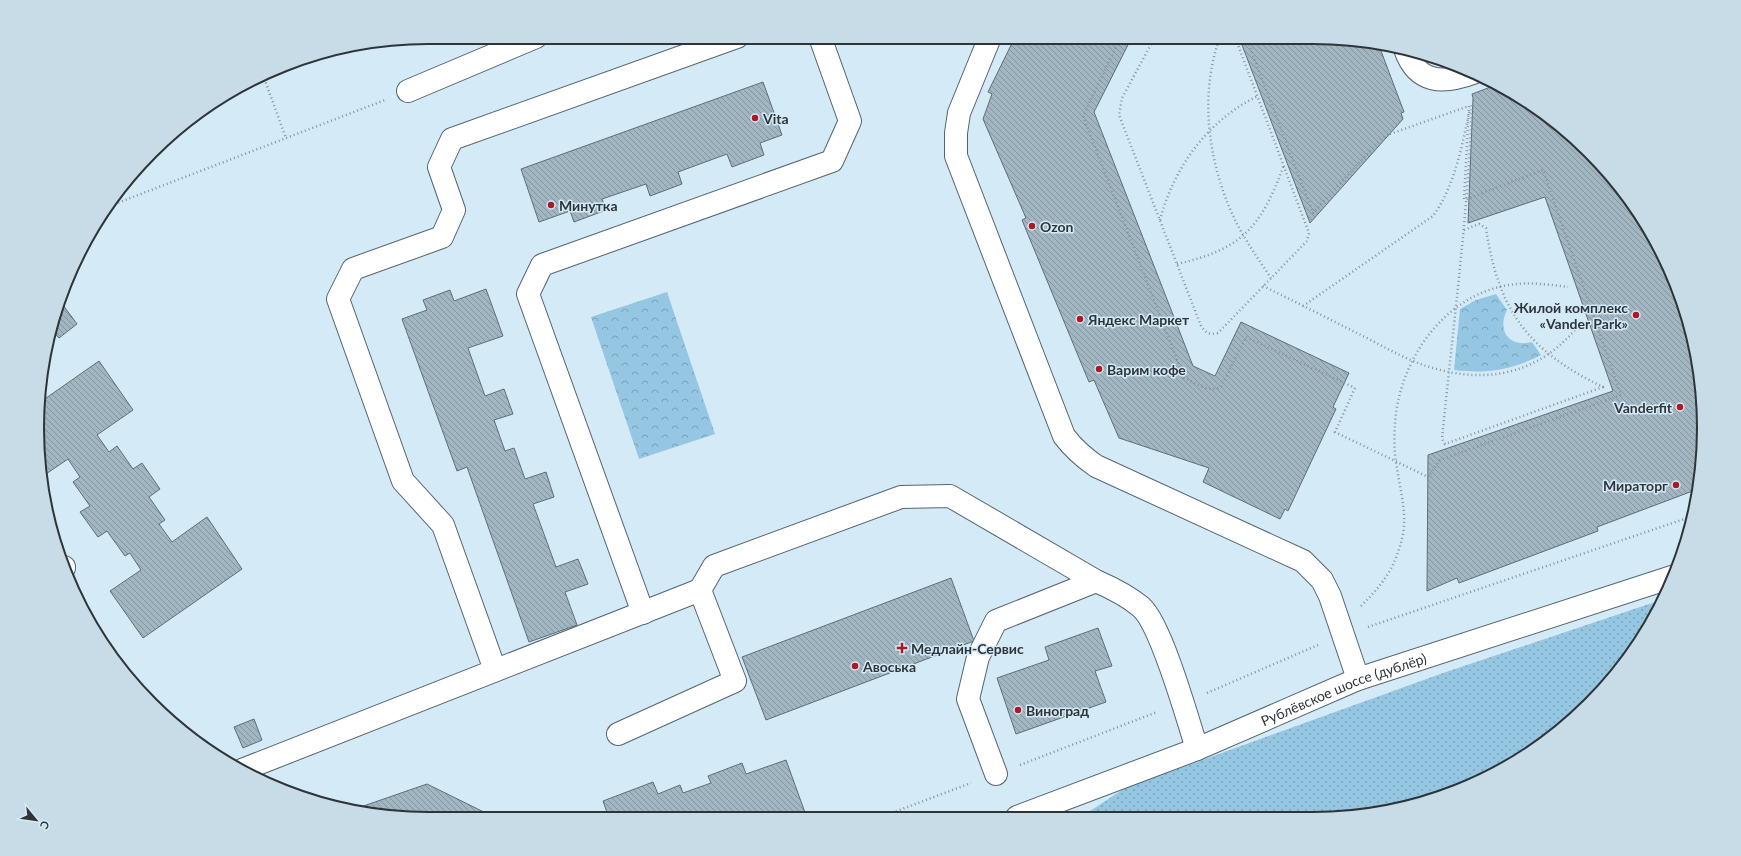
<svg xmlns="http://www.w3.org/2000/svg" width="1741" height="856" font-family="Lato,sans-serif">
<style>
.grass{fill:url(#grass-dots)}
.park{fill:url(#park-crowns)}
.building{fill:url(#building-back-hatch);stroke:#5c6e79}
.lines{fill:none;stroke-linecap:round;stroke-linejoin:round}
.minor-casing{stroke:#536570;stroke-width:24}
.path{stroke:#84939c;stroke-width:2.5;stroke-dasharray:1 3;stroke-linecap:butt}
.minor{stroke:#fff;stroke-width:22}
.path-bridge{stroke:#84939c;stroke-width:2.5;stroke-dasharray:1 3;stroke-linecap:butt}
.poi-dot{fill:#ac1925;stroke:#d5eaf7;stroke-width:1.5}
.labels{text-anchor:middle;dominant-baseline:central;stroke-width:3;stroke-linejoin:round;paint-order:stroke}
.poi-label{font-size:14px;font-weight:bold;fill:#2d353a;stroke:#d5eaf7;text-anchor:start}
.street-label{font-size:14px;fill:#2d353a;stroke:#d5eaf7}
.rim{fill:none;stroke:#2d353a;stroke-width:2}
</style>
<defs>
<pattern id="grass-dots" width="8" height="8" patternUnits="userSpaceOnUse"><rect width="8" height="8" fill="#95c7e3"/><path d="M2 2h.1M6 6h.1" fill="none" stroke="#7aa2b9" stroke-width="1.8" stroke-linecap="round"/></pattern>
<pattern id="park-crowns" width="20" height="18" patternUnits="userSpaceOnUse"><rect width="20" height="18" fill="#95c7e3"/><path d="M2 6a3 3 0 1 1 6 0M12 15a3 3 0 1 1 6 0" fill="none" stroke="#7aa2b9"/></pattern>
<pattern id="building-back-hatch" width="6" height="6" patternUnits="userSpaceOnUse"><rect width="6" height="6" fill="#a2b6c2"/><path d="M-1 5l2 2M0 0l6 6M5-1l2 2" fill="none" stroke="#84959f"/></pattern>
</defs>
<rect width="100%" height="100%" fill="#d5eaf7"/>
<path class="grass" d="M 1661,600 L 1623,666 L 1551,738 L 1463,789 L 1364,816 L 1081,817 L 1125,788 L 1443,673 Z"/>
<path class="park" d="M 667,292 L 715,434 L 639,459 L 591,317 Z
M 1496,294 L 1507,310 C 1497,330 1508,348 1532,342 L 1541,355 C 1512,370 1486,374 1454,370 L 1460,309 L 1476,300 Z"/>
<path class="building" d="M 1015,37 L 1132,37 L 1094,112 L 1193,366 L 1215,376 L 1241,322 L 1349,373 L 1333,407 L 1336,409 L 1288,511 L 1285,509 L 1280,519 L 1203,482 L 1209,468 L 1119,438 L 1094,380 L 1089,382 L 1022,220 L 1026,218 L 983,119 L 992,94 L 988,92 Z
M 1239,37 L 1313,37 L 1378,43 L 1404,112 L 1401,113 L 1403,119 L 1310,223 Z
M 763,82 L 782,135 L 760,143 L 764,155 L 732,167 L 727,154 L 678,172 L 682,184 L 650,196 L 646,184 L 602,199 L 606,210 L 574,222 L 570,211 L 539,222 L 521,169 Z
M 1496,85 L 1530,103 L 1590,152 L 1638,211 L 1674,279 L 1697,352 L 1704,428 L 1698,489 L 1597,527 L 1598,531 L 1459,583 L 1457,578 L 1427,591 L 1428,455 L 1613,391 L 1545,197 L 1468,223 L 1473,98 L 1472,94 Z
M 486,289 L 503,336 L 468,348 L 485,396 L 504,389 L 513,414 L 494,420 L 505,451 L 514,448 L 525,479 L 546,472 L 554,497 L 533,504 L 556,567 L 578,559 L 588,584 L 565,592 L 577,625 L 529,642 L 467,467 L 457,471 L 402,319 L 427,310 L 423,300 L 450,290 L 454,301 Z
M 60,301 L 77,324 L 59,338 L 51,329 Z
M 99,361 L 133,410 L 97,435 L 109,452 L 117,446 L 133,469 L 142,463 L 160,489 L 149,497 L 165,520 L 159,524 L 172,542 L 207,517 L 242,569 L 143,638 L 110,591 L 141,570 L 130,553 L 125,556 L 107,531 L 98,537 L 80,512 L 90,506 L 73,482 L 80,477 L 68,459 L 40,478 L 37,428 L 39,403 Z
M 951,578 L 974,641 L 766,720 L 742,657 Z
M 1098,628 L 1112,666 L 1095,671 L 1106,702 L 1016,734 L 997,678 L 1049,660 L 1045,647 Z
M 254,719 L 262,740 L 243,748 L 234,727 Z
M 786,760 L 807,818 L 609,818 L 603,801 L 653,782 L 658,794 L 680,785 L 683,793 L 711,783 L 708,776 L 742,763 L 746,774 Z
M 427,784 L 498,819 L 428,819 L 349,811 Z"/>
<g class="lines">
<defs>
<g id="minor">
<path d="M 990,37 L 959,113 L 956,133 L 956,156 L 1064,436 C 1073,448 1083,457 1096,466 L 1303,561 L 1322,580 L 1330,596 L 1358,679"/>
<path d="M 1405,49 C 1417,84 1443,84 1473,73"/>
<path d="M 408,91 L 536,37"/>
<path d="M 64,568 L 64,567"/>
<path d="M 643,613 L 528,294 L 542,265 L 832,161 L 850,121 L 820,37"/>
<path d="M 495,670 L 443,525 L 403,481 L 338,299 L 353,269 L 442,237 L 454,210 L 439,167 L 452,139 L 737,37"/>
<path d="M 618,734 L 735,681 L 700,590 L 714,566 L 901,497 L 950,496 L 1096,581 C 1112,588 1128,596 1141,607 C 1161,624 1188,720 1197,749"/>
<path d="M 242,770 L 700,590"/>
<path d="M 996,774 L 968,699 L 978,657 L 996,621 L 1096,581"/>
<path id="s1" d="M 1017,817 L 1197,749 L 1358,679 L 1675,576"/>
</g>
</defs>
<use href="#minor" class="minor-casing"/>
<path class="path" d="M 1121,37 L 1083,116 L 1184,378 C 1196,383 1208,393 1221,387 L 1246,337 L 1355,388
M 1155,37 L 1122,98 L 1119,115 L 1201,326 C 1206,333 1209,335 1218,333 L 1307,241 L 1309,233 L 1235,37
M 1220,37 C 1198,97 1209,168 1237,224 C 1247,243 1259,260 1271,278
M 1246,37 L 1313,213 L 1382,138 L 1390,134
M 263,75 L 286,138
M 107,207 L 385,100
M 1160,220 C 1174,167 1208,120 1258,96
M 1464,230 L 1479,224 L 1486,228 C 1498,310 1528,351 1603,387 L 1445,444 L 1442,439 C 1453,327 1468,215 1472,103
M 1177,264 C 1243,249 1261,227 1284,165
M 1263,286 C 1296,302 1329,319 1361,335 C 1379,344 1396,354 1413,361 C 1477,387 1539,379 1582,321
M 1303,306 L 1433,216 C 1455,186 1462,145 1470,109
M 1428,477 L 1440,460 L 1621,395 L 1543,170 L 1464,200
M 1361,606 C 1384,583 1396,567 1403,534 C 1407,512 1400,490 1397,468 C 1394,453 1394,437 1395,423 C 1399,364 1439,302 1499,287 C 1522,281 1546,284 1568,287
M 1368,627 L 1693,516
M 1207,693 L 1318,645
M 1020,765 L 1157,712
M 881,817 L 971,783"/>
<use href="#minor" class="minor"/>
<path class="path-bridge" d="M 1390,134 L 1469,106 L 1464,200
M 1355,388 L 1335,432 L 1428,477"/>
</g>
<g class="poi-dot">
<circle cx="755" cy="118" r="4"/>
<circle cx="551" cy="205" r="4"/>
<circle cx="1032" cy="226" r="4"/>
<circle cx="1636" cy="315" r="4"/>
<circle cx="1080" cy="319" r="4"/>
<circle cx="1099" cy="369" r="4"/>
<circle cx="1680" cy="407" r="4"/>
<circle cx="1676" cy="485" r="4"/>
<path d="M900 642h4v4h4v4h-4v4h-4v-4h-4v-4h4z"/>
<circle cx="855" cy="666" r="4"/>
<circle cx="1018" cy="710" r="4"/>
</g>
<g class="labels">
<g class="poi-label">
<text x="763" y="118">Vita</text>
<text x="559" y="205">Минутка</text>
<text x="1040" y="226">Ozon</text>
<text x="1628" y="307" text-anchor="end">Жилой комплекс<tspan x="1628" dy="16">«Vander Park»</tspan></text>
<text x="1088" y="319">Яндекс Маркет</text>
<text x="1107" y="369">Варим кофе</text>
<text x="1672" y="407" text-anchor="end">Vanderfit</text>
<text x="1668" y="485" text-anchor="end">Мираторг</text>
<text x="911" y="648">Медлайн-Сервис</text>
<text x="863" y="666">Авоська</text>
<text x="1026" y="710">Виноград</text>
</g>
<g class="street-label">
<text stroke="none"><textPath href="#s1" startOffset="351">Рублёвское шоссе (дублёр)</textPath></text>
</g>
</g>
<path d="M0 0H1741V856H0ZM428 44H1313A384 384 0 0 1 1697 428V428A384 384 0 0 1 1313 812H428A384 384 0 0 1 44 428V428A384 384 0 0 1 428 44Z" fill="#c8dce8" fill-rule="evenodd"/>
<path class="rim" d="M428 44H1313A384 384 0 0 1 1697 428V428A384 384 0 0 1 1313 812H428A384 384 0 0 1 44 428V428A384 384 0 0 1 428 44Z"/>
<g transform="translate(36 820) rotate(119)" stroke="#d5eaf7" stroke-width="3" paint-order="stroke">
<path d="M0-3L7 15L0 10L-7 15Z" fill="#2d353a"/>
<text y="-6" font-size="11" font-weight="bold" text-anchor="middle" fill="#2d353a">С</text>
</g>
</svg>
